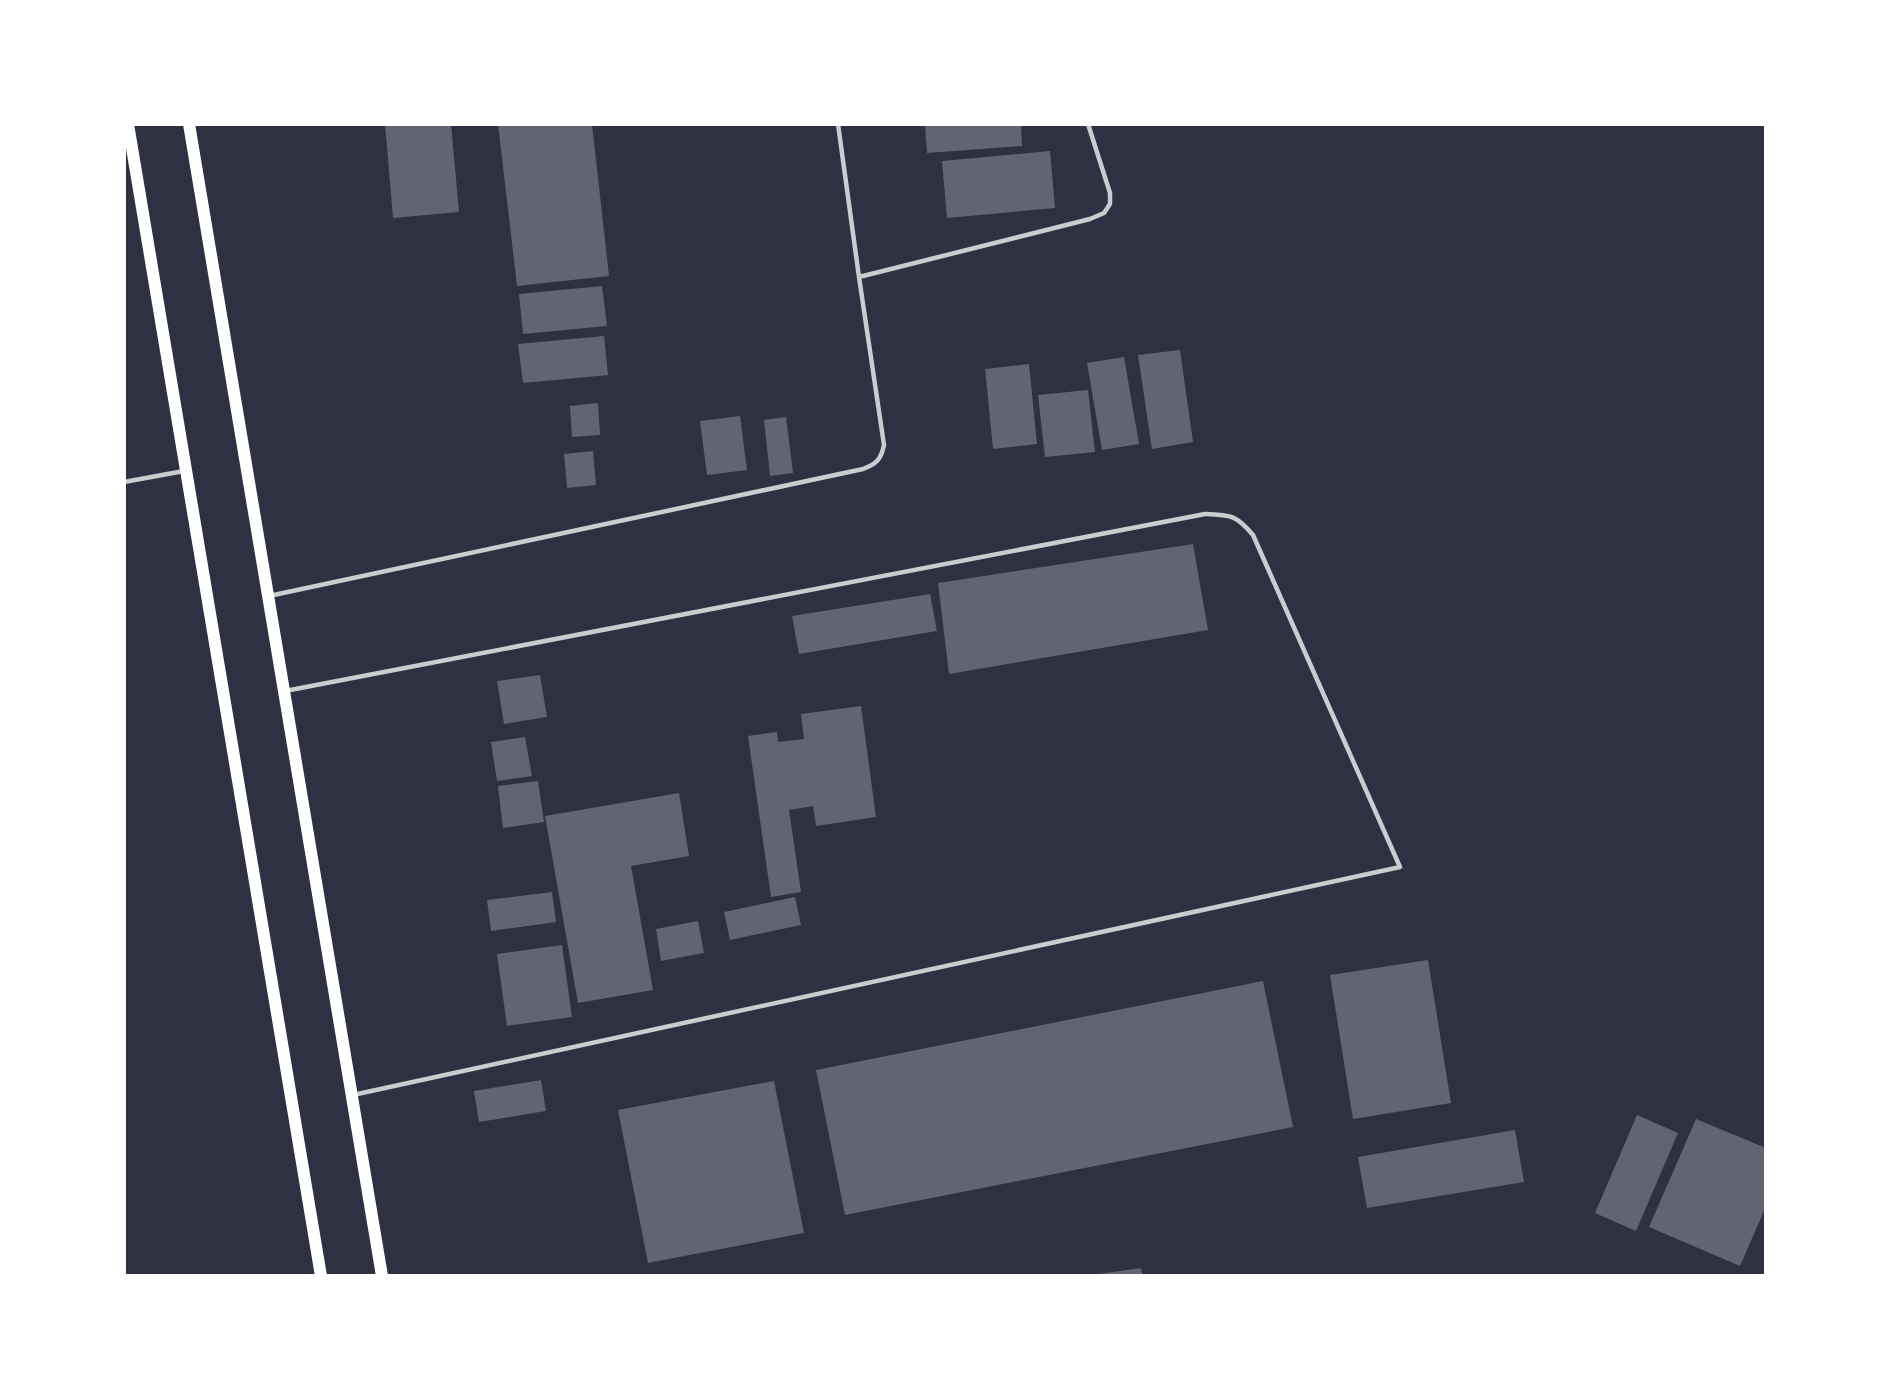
<svg xmlns="http://www.w3.org/2000/svg" width="1890" height="1400" font-family="'Public Sans',sans-serif">
<style>
.building{fill:#626471}
.lines{fill:none;stroke-linecap:round;stroke-linejoin:round}
.service{stroke:#caccd0;stroke-width:4.5}
.secondary{stroke:#fff;stroke-width:12}
</style>
<rect width="100%" height="100%" fill="#2d3142"/>
<path class="building" d="M 385,124 L 451,124 L 459,212 L 393,218 Z
M 498,124 L 592,124 L 609,276 L 517,286 Z
M 925,124 L 1021,124 L 1022,146 L 927,153 Z
M 1050,151 L 1055,208 L 947,218 L 942,161 Z
M 602,286 L 607,326 L 523,334 L 519,294 Z
M 604,336 L 608,375 L 523,383 L 518,344 Z
M 1180,350 L 1193,442 L 1152,449 L 1138,355 Z
M 1124,357 L 1139,444 L 1102,450 L 1087,363 Z
M 1029,364 L 1037,444 L 993,449 L 985,369 Z
M 1088,390 L 1095,452 L 1045,457 L 1038,395 Z
M 598,403 L 600,435 L 572,437 L 570,406 Z
M 740,416 L 747,470 L 707,475 L 700,421 Z
M 786,417 L 793,473 L 770,476 L 764,420 Z
M 593,451 L 596,485 L 567,488 L 564,454 Z
M 1193,544 L 1208,630 L 949,674 L 938,583 Z
M 930,594 L 937,631 L 799,654 L 792,616 Z
M 540,675 L 547,717 L 504,724 L 497,681 Z
M 861,706 L 876,817 L 816,826 L 813,806 L 789,810 L 801,892 L 771,897 L 748,736 L 777,732 L 778,742 L 804,739 L 801,714 Z
M 525,737 L 532,776 L 497,781 L 491,742 Z
M 538,781 L 544,822 L 503,828 L 498,786 Z
M 679,793 L 689,856 L 631,866 L 653,990 L 578,1003 L 545,816 Z
M 552,892 L 556,922 L 491,931 L 487,900 Z
M 795,897 L 801,925 L 730,940 L 724,912 Z
M 698,921 L 704,953 L 661,961 L 656,929 Z
M 562,945 L 572,1017 L 507,1026 L 497,954 Z
M 1428,960 L 1451,1103 L 1353,1119 L 1330,975 Z
M 1263,981 L 1293,1127 L 845,1215 L 816,1070 Z
M 541,1080 L 546,1111 L 479,1122 L 474,1091 Z
M 774,1081 L 804,1233 L 648,1263 L 618,1110 Z
M 1637,1115 L 1678,1133 L 1636,1231 L 1595,1213 Z
M 1696,1119 L 1766,1148 L 1766,1206 L 1740,1266 L 1649,1227 Z
M 1515,1130 L 1524,1182 L 1367,1208 L 1358,1157 Z
M 1141,1268 L 1143,1276 L 1099,1276 L 1099,1274 Z"/>
<g class="lines">
<path class="service" d="M 838,124 L 859,277
M 124,482 L 184,471
M 269,596 L 863,469 C 876,464 881,460 884,445 L 859,277 L 1090,219 L 1104,213 L 1110,204 L 1110,193 L 1088,124
M 285,691 L 1205,514 C 1231,515 1236,515 1253,535 L 1400,867 L 353,1095"/>
<path class="secondary" d="M 128,124 L 321,1276
M 189,124 L 382,1276"/>
</g>
<rect width="1890" height="1400" fill="none" stroke="#ffffff" stroke-width="252"/>
</svg>
